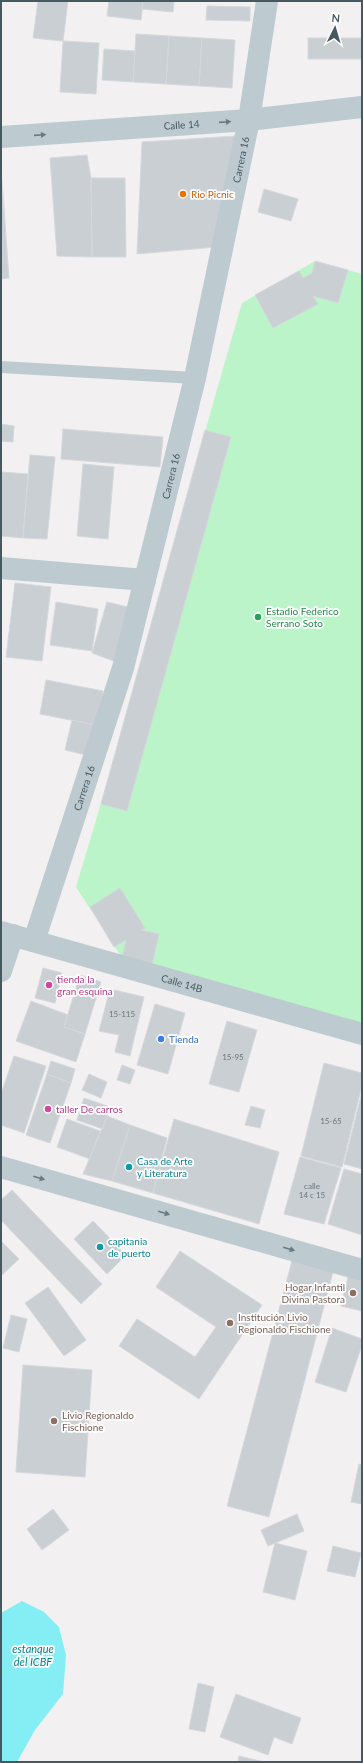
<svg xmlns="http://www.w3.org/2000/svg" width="363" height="1763" font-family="Lato,sans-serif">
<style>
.green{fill:#bcf4c9}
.water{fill:#85eef4}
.building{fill:#cacfd3;stroke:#d4d8dc}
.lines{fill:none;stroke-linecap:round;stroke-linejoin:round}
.lane{stroke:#bdcbd1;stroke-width:12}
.street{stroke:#bdcbd1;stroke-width:22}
.oneway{fill:#6a7a82}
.food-dot{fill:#e8710a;stroke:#fff;stroke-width:1.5}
.leisure-dot{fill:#2e9e5b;stroke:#fff;stroke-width:1.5}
.hotel-dot{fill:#d1479c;stroke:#fff;stroke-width:1.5}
.shop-dot{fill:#3f7fe0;stroke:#fff;stroke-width:1.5}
.culture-dot{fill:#0f9aa8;stroke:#fff;stroke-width:1.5}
.education-dot{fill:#8d6e63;stroke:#fff;stroke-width:1.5}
.labels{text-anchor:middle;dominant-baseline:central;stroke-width:3.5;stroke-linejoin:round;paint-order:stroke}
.number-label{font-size:8px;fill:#67767d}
.street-label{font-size:10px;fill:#465860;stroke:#fff}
.food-label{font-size:10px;fill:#c56008;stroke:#fff;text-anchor:start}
.leisure-label{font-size:10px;fill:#27864d;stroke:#fff;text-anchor:start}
.hotel-label{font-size:10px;fill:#b23c85;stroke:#fff;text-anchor:start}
.shop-label{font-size:10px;fill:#366cbe;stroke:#fff;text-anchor:start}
.culture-label{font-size:10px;fill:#0d838f;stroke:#fff;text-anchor:start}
.education-label{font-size:10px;fill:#785e54;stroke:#fff;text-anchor:start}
.water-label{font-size:11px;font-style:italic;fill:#058087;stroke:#fff}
</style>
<rect width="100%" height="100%" fill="#f3f0f1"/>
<path class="green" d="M 315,261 L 362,274 L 362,1025 L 122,958 L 76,887 C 135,693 185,497 242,303 Z"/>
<path class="water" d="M 22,1601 L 44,1612 L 59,1627 L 66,1655 L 63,1694 L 35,1730 L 17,1762 L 1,1762 L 1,1613 Z"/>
<path class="building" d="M 38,1 L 68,1 L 63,41 L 33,38 Z
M 109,1 L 143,1 L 141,20 L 107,16 Z
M 143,1 L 174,1 L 173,12 L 142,9 Z
M 207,6 L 250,7 L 250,21 L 206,20 Z
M 136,34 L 169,36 L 166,84 L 133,82 Z
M 169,36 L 202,38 L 199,86 L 166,84 Z
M 202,38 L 235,40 L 232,88 L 199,86 Z
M 308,38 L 362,38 L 362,59 L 308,59 Z
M 63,41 L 99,43 L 96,94 L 60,92 Z
M 104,49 L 135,51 L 133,82 L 102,80 Z
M 236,136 L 216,247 L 137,254 L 142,142 Z
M 87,155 L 91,178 L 92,257 L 57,256 L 50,158 Z
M 1,167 L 9,278 L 1,279 Z
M 91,178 L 125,178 L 126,257 L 92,257 Z
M 264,189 L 298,199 L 291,221 L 258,212 Z
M 315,261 L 348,270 L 338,303 L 313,296 L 318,304 L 273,328 L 255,295 L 299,271 L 303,278 L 312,273 Z
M 1,424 L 14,426 L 13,442 L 1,441 Z
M 63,429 L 163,437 L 160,467 L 61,459 Z
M 205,430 L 231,437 L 127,811 L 101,804 Z
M 30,455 L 55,457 L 47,539 L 23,538 Z
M 83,464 L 114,467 L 108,539 L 77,536 Z
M 1,472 L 28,474 L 23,538 L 1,536 Z
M 15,583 L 51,587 L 42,661 L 6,657 Z
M 56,602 L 98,609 L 92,651 L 50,645 Z
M 107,602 L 136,609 L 122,664 L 92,653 Z
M 46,680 L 103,691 L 96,725 L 40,714 Z
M 72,720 L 96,725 L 90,756 L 65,750 Z
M 120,888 L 145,928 L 141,930 L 159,934 L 152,965 L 122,958 L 126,940 L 114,947 L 90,907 Z
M 43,968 L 62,973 L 55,1003 L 35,998 Z
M 80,975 L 101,982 L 85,1034 L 64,1027 Z
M 110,989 L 144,997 L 130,1056 L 115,1052 L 119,1035 L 99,1031 Z
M 31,1001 L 68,1015 L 64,1027 L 85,1034 L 76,1062 L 16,1041 Z
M 155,1004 L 185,1013 L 168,1074 L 137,1065 Z
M 227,1021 L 257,1030 L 239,1092 L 209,1084 Z
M 14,1056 L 46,1066 L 24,1133 L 1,1125 L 1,1094 Z
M 51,1061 L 75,1069 L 71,1083 L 47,1074 Z
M 324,1063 L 362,1073 L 362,1085 L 342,1167 L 301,1156 Z
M 122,1065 L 135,1070 L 130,1084 L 117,1080 Z
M 47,1074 L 71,1083 L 50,1143 L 26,1135 Z
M 89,1074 L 107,1082 L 101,1098 L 82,1090 Z
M 362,1092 L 362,1169 L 344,1164 Z
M 84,1098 L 110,1107 L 103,1129 L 77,1120 Z
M 251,1106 L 265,1110 L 260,1128 L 245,1125 Z
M 107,1116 L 130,1125 L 112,1181 L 83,1174 Z
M 67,1119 L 100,1131 L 90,1159 L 57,1147 Z
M 174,1119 L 279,1152 L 259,1224 L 153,1193 Z
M 130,1125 L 167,1138 L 153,1193 L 112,1181 Z
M 300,1157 L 341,1168 L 324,1224 L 284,1214 Z
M 344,1169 L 362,1174 L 362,1235 L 328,1224 Z
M 12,1190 L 102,1284 L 81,1304 L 1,1220 L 1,1200 Z
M 93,1221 L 126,1255 L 107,1274 L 74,1239 Z
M 1,1241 L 19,1259 L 1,1276 Z
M 180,1251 L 262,1305 L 199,1399 L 119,1346 L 137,1319 L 195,1357 L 216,1327 L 156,1287 Z
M 293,1257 L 334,1268 L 269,1517 L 227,1506 Z
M 348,1277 L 362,1280 L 362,1311 L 341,1306 Z
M 48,1287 L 86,1340 L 64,1356 L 25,1303 Z
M 11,1315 L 27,1319 L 19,1352 L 3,1348 Z
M 332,1328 L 362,1339 L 362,1345 L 346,1392 L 315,1382 Z
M 23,1365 L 92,1370 L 85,1477 L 16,1472 Z
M 359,1464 L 362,1465 L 362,1504 L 351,1502 Z
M 53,1509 L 69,1530 L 42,1550 L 27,1529 Z
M 297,1514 L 304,1531 L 268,1546 L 261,1530 Z
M 275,1543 L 307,1551 L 295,1600 L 263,1592 Z
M 333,1546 L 361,1553 L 355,1577 L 327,1571 Z
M 198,1683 L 214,1687 L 205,1732 L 189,1729 Z
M 236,1694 L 301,1718 L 292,1744 L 274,1737 L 268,1755 L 220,1737 Z
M 239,1756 L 264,1762 L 238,1762 Z"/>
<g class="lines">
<path class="lane" d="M 1,367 L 195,378"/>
<g class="street">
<path id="s1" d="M 1,137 L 249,120 L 362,107"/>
<path d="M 1,568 L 145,580"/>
<path id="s2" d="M 1,932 L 362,1034"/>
<path id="s3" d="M 34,941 L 123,668 L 195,378 L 249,120 L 267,1"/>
<path d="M 1,971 L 13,935"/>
<path d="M 1,1167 L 362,1270"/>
</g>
</g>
<defs><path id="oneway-solid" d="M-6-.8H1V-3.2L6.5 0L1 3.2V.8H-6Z"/></defs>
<g class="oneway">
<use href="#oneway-solid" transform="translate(225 122) rotate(-4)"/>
<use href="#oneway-solid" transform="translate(40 135) rotate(-4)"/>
<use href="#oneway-solid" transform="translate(39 1178) rotate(16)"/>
<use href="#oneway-solid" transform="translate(164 1213) rotate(16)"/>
<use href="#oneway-solid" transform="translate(289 1249) rotate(16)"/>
</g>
<circle class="food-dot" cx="183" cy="194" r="4"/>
<circle class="leisure-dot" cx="258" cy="617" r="4"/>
<g class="hotel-dot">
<circle cx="49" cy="985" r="4"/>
<circle cx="48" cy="1109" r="4"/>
</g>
<circle class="shop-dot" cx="161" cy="1039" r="4"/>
<g class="culture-dot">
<circle cx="129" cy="1167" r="4"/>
<circle cx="100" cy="1247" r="4"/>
</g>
<g class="education-dot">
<circle cx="353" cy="1293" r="4"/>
<circle cx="230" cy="1323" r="4"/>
<circle cx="54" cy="1421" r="4"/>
</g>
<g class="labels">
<g class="number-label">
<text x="122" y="1014">15-115</text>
<text x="233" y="1057">15-95</text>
<text x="331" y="1121">15-65</text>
<text x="312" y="1186">calle<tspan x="312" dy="9">14 c 15</tspan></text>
</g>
<g class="street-label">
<text stroke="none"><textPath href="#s1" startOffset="181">Calle 14</textPath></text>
<text stroke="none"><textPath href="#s3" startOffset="809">Carrera 16</textPath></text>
<text stroke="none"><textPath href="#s3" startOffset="485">Carrera 16</textPath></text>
<text stroke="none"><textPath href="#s3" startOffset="161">Carrera 16</textPath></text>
<text stroke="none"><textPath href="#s2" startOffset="188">Calle 14B</textPath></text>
</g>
<g class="food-label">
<text x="191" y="194">Rio Picnic</text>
</g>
<g class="leisure-label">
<text x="266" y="611">Estadio Federico<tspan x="266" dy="12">Serrano Soto</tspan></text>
</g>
<g class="hotel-label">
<text x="57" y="979">tienda la<tspan x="57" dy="12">gran esquina</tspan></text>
<text x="56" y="1109">taller De carros</text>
</g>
<g class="shop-label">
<text x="169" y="1039">Tienda</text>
</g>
<g class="culture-label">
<text x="137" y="1161">Casa de Arte<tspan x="137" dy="12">y Literatura</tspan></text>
<text x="108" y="1241">capitania<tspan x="108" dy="12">de puerto</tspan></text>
</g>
<g class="education-label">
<text x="345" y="1287" text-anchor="end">Hogar Infantil<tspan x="345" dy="12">Divina Pastora</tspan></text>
<text x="238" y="1317">Institución Livio<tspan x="238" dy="12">Regionaldo Fischione</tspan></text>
<text x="62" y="1415">Livio Regionaldo<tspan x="62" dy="12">Fischione</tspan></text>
</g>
<g class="water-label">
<text x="33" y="1648">estanque<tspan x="33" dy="13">del ICBF</tspan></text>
</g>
</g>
<rect width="363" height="1763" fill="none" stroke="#465860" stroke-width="4"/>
<g transform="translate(335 28) rotate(5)" stroke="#ffffff" stroke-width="3" paint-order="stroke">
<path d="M0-3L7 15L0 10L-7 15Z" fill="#465860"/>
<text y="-6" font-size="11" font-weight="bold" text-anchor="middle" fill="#465860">N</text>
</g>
</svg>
